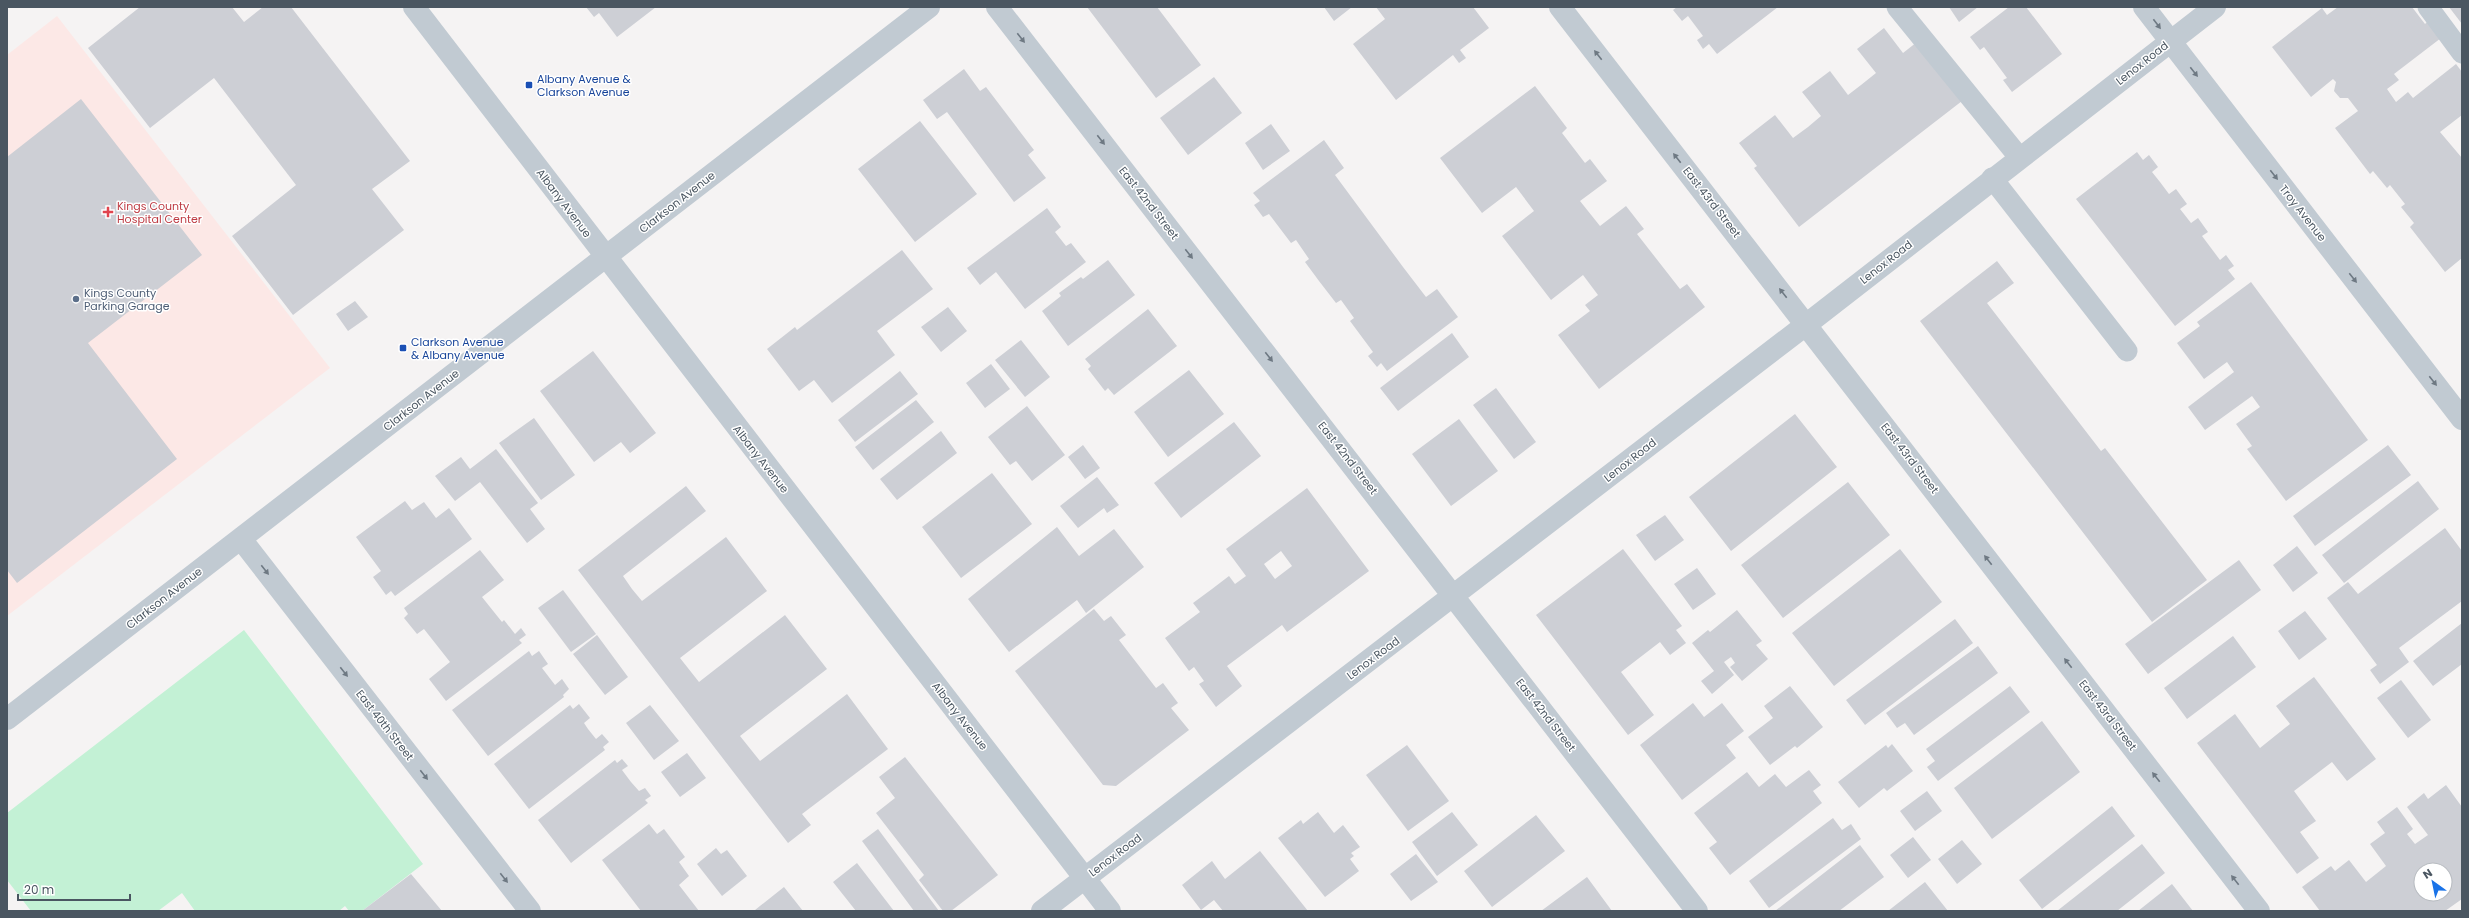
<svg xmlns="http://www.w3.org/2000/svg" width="2469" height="918" font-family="Poppins,sans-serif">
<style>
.medical{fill:#fce8e6}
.green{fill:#c3f1d5}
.building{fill:#cdcfd5;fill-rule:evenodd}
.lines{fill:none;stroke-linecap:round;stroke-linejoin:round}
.lane{stroke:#c1cad2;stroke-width:21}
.street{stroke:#c1cad2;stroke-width:22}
.oneway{fill:#6e7983}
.transit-dot{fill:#1a4fb4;stroke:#fff;stroke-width:1.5}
.health-dot{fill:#e0444e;stroke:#fff;stroke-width:1.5}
.service-dot{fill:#5c6f8a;stroke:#fff;stroke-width:1.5}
.labels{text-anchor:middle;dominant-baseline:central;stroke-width:3;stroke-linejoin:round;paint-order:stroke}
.street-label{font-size:11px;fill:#4a5661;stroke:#fff}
.transit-label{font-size:11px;fill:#164399;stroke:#fff;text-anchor:start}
.health-label{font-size:11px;fill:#be3a42;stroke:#fff;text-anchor:start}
.service-label{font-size:11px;fill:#4e5e75;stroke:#fff;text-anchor:start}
</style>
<rect width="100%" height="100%" fill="#f5f3f3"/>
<path class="medical" d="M 57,16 L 330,368 L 7,616 L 7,55 Z"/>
<path class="green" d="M 244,630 L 423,864 L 362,911 L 349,911 L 345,906 L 339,911 L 195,911 L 182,893 L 158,911 L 31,911 L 7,880 L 7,813 Z"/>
<path class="building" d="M 140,7 L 232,7 L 244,22 L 263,7 L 291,7 L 410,161 L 372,189 L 404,230 L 293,315 L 232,236 L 296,185 L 214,78 L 150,128 L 88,48 Z
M 586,7 L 656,7 L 617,37 L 599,13 L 594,17 Z
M 1087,7 L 1157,7 L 1201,65 L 1156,98 Z
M 1324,7 L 1352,7 L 1334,21 Z
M 1376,7 L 1473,7 L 1489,28 L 1460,50 L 1466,58 L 1459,63 L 1453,55 L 1396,100 L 1353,44 L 1385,19 Z
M 1677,7 L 1778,7 L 1717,54 L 1709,44 L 1703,49 L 1697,40 L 1703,36 L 1688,16 L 1682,21 L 1673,10 Z
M 1949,7 L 1978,7 L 1959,22 Z
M 2009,7 L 2026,7 L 2062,54 L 2012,92 L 2003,80 L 2007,78 L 1984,47 L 1980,50 L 1970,37 Z
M 2338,7 L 2412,7 L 2425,24 L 2428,21 L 2441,38 L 2394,74 L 2399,80 L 2387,89 L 2396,102 L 2408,92 L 2413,98 L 2456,64 L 2462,72 L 2462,115 L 2440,132 L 2462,158 L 2462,258 L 2445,272 L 2410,227 L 2414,223 L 2401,207 L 2405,204 L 2390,185 L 2387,188 L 2373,171 L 2370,174 L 2335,128 L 2358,111 L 2348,98 L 2340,98 L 2334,91 L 2336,82 L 2333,79 L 2311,97 L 2272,47 L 2322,8 L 2327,15 Z
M 2449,7 L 2462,7 L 2462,24 Z
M 1884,28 L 1903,53 L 1917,42 L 1962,101 L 1799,227 L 1754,168 L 1757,166 L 1739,143 L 1775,115 L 1793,138 L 1808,127 L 1821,116 L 1802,92 L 1830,71 L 1848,95 L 1861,85 L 1876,73 L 1857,49 Z
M 964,69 L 980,91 L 986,87 L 1034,150 L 1028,155 L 1046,178 L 1014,202 L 947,112 L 937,119 L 923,100 Z
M 1214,77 L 1242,113 L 1188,155 L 1160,118 Z
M 1535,86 L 1567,128 L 1562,133 L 1585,163 L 1590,159 L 1607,181 L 1580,201 L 1600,226 L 1626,206 L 1644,229 L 1637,234 L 1680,289 L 1687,284 L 1705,307 L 1599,389 L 1558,335 L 1590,311 L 1585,305 L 1598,295 L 1583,275 L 1551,300 L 1502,236 L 1534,211 L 1516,187 L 1482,213 L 1440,158 Z
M 81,99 L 202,255 L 88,343 L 177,459 L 17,583 L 7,570 L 7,157 Z
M 920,121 L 977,194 L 915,242 L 858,169 Z
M 1271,124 L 1290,151 L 1263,170 L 1245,143 Z
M 1324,140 L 1344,168 L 1335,175 L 1403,267 L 1426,297 L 1437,289 L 1458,317 L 1387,371 L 1381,363 L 1377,367 L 1368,356 L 1373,352 L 1350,321 L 1354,318 L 1341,300 L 1336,303 L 1319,281 L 1305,262 L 1309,259 L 1296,240 L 1291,243 L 1269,214 L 1263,217 L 1254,205 L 1260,201 L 1253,193 Z
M 2137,152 L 2143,160 L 2149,155 L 2158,167 L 2152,172 L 2160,182 L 2169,194 L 2176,189 L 2187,204 L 2180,209 L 2184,214 L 2191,223 L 2198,218 L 2208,232 L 2202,236 L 2220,260 L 2226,255 L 2234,266 L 2228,270 L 2235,279 L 2175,326 L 2076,199 Z
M 1047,208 L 1061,227 L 1055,232 L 1066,246 L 1071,243 L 1086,262 L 1025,309 L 996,272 L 980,285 L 967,268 Z
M 902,250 L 933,289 L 877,331 L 895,355 L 832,403 L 814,380 L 799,391 L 767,349 L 795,327 L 797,330 Z
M 1108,260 L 1135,295 L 1068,346 L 1042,311 L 1061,296 L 1059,293 L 1081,277 L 1083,279 Z
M 1997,261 L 2014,283 L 1987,303 L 2101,451 L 2105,448 L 2207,580 L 2152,622 L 1920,321 Z
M 2251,282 L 2368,440 L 2286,501 L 2247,449 L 2252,446 L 2236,424 L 2260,407 L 2252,396 L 2205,430 L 2188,407 L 2234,372 L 2227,362 L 2204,379 L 2177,343 L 2200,326 L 2197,322 Z
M 355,301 L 368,317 L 348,331 L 336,314 Z
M 948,307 L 967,331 L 941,352 L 921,327 Z
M 1148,309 L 1177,346 L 1114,395 L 1108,388 L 1105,391 L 1088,369 L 1091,366 L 1085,359 Z
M 1452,333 L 1469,357 L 1398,411 L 1380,388 Z
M 1021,340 L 1050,377 L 1025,397 L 995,360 Z
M 593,351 L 656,433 L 630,453 L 621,442 L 594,462 L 540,391 Z
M 991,364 L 1010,389 L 985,408 L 966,383 Z
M 1189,370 L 1224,414 L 1168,457 L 1134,412 Z
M 900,371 L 918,394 L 855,442 L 838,420 Z
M 1496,388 L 1536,442 L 1514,459 L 1473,405 Z
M 916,400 L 934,422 L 873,470 L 855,447 Z
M 1027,406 L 1065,455 L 1032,481 L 1016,461 L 1010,465 L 988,437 Z
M 1795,414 L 1837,467 L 1731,551 L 1689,497 Z
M 534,418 L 575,475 L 541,500 L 499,443 Z
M 1459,419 L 1498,471 L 1451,506 L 1412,454 Z
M 1234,422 L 1261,456 L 1181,518 L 1154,483 Z
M 941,431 L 957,453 L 897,500 L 880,479 Z
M 1083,445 L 1100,468 L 1085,479 L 1068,457 Z
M 2388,445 L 2411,475 L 2315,546 L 2293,516 Z
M 496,449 L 538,503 L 530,509 L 545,529 L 527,543 L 480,482 L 455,501 L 435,476 L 461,457 L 470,469 Z
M 992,473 L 1032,524 L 961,578 L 922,527 Z
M 1097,477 L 1119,505 L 1107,513 L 1104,508 L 1078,528 L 1060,506 Z
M 2418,481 L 2439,509 L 2344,583 L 2322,555 Z
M 1848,482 L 1890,535 L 1783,618 L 1741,565 Z
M 686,486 L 706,511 L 623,576 L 632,589 L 642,601 L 726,537 L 767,591 L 680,658 L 699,682 L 785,615 L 827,669 L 740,736 L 760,761 L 847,694 L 888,749 L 802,814 L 811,825 L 788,843 L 578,570 Z
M 1307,488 L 1369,571 L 1287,632 L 1282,625 L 1227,666 L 1242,686 L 1216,707 L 1199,684 L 1204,681 L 1194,667 L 1189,671 L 1165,638 L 1200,612 L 1193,603 L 1212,589 L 1229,576 L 1235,584 L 1246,576 L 1226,549 ZM 1281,551 L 1292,566 L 1275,579 L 1264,564 Z
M 405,501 L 412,510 L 424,502 L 436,518 L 449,508 L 472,539 L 395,596 L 391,591 L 386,595 L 373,577 L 381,571 L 356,537 Z
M 1665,515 L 1684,540 L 1655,561 L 1636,535 Z
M 1057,527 L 1079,556 L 1114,529 L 1144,567 L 1086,613 L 1077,600 L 1009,652 L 968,599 Z
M 2445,528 L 2462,551 L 2462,601 L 2399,648 L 2409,662 L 2380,684 L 2370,670 L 2377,665 L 2327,598 L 2348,582 L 2358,594 Z
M 2297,546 L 2318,573 L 2293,592 L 2273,565 Z
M 1623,549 L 1682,626 L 1676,630 L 1686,643 L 1670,655 L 1660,642 L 1621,672 L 1654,715 L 1628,735 L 1536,615 Z
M 1900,549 L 1942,602 L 1834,686 L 1792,633 Z
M 480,550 L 504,580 L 482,597 L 502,622 L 504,620 L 515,634 L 521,628 L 526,635 L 519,640 L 522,643 L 446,701 L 429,679 L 450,662 L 424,629 L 417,634 L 404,618 L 408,614 L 404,608 Z
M 2239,560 L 2261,590 L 2148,674 L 2125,644 Z
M 1697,568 L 1716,594 L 1693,610 L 1674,584 Z
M 563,590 L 596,634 L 571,652 L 538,608 Z
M 1094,609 L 1104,621 L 1111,616 L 1126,635 L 1119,640 L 1156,688 L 1163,683 L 1178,703 L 1171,708 L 1189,730 L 1116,786 L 1103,785 L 1015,671 Z
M 1737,610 L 1762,641 L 1756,645 L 1768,659 L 1742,681 L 1730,667 L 1735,663 L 1731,657 L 1724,662 L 1734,675 L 1712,694 L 1701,681 L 1714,671 L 1692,643 L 1708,630 L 1710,632 Z
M 2305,611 L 2327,639 L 2299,660 L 2278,631 Z
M 1955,619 L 1973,643 L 1865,725 L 1846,700 Z
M 2462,623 L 2462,664 L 2433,686 L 2413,661 Z
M 597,635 L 628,677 L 605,695 L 573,654 Z
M 2233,636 L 2256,667 L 2187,719 L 2164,688 Z
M 1978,646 L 1998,673 L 1914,735 L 1905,723 L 1897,728 L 1886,713 Z
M 529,651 L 532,656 L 539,651 L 548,664 L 542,668 L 555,685 L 562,679 L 569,689 L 563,695 L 564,697 L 488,756 L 452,710 Z
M 2314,677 L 2376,759 L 2347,781 L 2332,762 L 2294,791 L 2316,821 L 2300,832 L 2319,858 L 2297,874 L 2197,743 L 2235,714 L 2260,748 L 2290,724 L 2276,706 Z
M 2401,680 L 2431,720 L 2408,738 L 2377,698 Z
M 1790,686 L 1823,727 L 1797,748 L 1795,746 L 1770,765 L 1748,737 L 1773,718 L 1764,706 Z
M 2010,686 L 2030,712 L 1938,781 L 1927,767 L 1935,761 L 1926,749 Z
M 1693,703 L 1704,717 L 1722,703 L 1744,731 L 1726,745 L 1736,758 L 1682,800 L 1640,745 Z
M 579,704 L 590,718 L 584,723 L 588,729 L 596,739 L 602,734 L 609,742 L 603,747 L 605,750 L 529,809 L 494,764 L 570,705 L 573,709 Z
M 650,705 L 679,741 L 654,760 L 626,723 Z
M 2042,721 L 2080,772 L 1992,839 L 1954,788 Z
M 1892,744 L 1913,771 L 1887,791 L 1884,788 L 1859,808 L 1838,782 L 1886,745 L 1888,748 Z
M 1407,745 L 1449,801 L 1408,831 L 1366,775 Z
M 687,753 L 706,778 L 680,797 L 661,772 Z
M 905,757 L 998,875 L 951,911 L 943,911 L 919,880 L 924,875 L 876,813 L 895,798 L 879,777 Z
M 622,759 L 628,766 L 622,770 L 631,782 L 639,791 L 645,788 L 651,796 L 645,800 L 648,803 L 571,863 L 538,820 L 615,760 L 617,763 Z
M 1809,770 L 1821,785 L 1813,791 L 1822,803 L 1730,875 L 1709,848 L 1717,842 L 1694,813 L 1747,772 L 1759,787 L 1775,774 L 1786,787 Z
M 2446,785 L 2462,807 L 2462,899 L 2445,911 L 2320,911 L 2302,887 L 2331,866 L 2335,871 L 2349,860 L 2366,882 L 2386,866 L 2370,844 L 2385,833 L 2377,822 L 2397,807 L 2413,829 L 2407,834 L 2415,844 L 2428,835 L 2407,807 L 2424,793 L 2428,799 ZM 2421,870 L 2445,870 L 2445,894 L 2421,894 Z
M 1927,791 L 1942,811 L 1915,831 L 1900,811 Z
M 2112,806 L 2135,836 L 2042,909 L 2019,880 Z
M 1318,812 L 1334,833 L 1343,825 L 1360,847 L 1351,853 L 1354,856 L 1350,859 L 1359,871 L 1325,897 L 1278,838 L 1301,820 L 1303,824 Z
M 1452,812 L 1478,845 L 1437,876 L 1412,842 Z
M 1536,815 L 1565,851 L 1492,907 L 1464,871 Z
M 1833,818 L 1842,830 L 1851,824 L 1861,839 L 1769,908 L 1749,881 Z
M 649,824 L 657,834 L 664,829 L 685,857 L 679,862 L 689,876 L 679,885 L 699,911 L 641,911 L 602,860 Z
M 878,829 L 939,911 L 914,911 L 862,841 Z
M 1913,837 L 1931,860 L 1908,878 L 1890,855 Z
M 1962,840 L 1982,864 L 1957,884 L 1938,859 Z
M 2142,844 L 2165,873 L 2117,911 L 2057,911 Z
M 1860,845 L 1884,877 L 1839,911 L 1775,911 Z
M 716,848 L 721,854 L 727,850 L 747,876 L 722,896 L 697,864 Z
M 1260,851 L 1308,911 L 1223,911 L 1214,900 L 1201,910 L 1182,885 L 1212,861 L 1225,879 Z
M 1416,854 L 1438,882 L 1411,901 L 1390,874 Z
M 857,863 L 894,911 L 856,911 L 833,882 Z
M 411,874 L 442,911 L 362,911 Z
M 1587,877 L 1612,911 L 1541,911 Z
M 1925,882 L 1948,911 L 1888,911 Z
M 2172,884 L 2193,911 L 2138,911 Z
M 784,887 L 803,911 L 756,911 L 755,910 Z"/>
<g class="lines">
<path class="lane" d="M 1897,7 L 2019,157
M 2428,7 L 2462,53
M 1992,178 L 2127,351"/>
<path class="street" d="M 414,7 L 1110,911
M 997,7 L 1697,911
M 1560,7 L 2259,911
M 2144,7 L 2462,419
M 241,539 L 530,911
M 7,719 L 929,7
M 1042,911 L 1807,324 L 2215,7"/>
</g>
<defs><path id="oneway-solid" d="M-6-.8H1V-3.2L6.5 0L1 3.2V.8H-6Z"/></defs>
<g class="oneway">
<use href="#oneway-solid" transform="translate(2157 24) rotate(53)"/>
<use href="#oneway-solid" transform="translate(1021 38) rotate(52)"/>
<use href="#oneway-solid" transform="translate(1598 55) rotate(-128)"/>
<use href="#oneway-solid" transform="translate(2194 72) rotate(52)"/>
<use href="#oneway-solid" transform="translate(1101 140) rotate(52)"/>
<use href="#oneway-solid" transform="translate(1677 158) rotate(-128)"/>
<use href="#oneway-solid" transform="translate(2274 175) rotate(52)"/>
<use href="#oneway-solid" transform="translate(1189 254) rotate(52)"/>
<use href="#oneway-solid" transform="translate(2353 278) rotate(52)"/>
<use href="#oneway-solid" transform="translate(1783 293) rotate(-128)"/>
<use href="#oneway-solid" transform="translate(1269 357) rotate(52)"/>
<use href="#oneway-solid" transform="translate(2433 381) rotate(52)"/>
<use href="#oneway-solid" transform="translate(1988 560) rotate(-128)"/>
<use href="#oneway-solid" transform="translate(265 570) rotate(52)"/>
<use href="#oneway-solid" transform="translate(2068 663) rotate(-128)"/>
<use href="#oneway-solid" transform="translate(344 672) rotate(52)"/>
<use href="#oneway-solid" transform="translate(424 775) rotate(52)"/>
<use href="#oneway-solid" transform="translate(2156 777) rotate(-128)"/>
<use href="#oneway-solid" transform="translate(504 878) rotate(52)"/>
<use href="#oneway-solid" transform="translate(2235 880) rotate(-128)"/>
</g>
<g class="transit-dot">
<rect x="525" y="81" width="8" height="8" rx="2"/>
<rect x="399" y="344" width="8" height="8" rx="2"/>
</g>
<path class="health-dot" d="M106 206h4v4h4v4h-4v4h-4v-4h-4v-4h4z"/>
<circle class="service-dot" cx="76" cy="299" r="4"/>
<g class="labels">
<g class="street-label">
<text transform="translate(2142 63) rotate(-38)">Lenox Road</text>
<text transform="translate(677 202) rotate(-38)">Clarkson Avenue</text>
<text transform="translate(1712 202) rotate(52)">East 43rd Street</text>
<text transform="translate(564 203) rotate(53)">Albany Avenue</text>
<text transform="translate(1149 203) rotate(52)">East 42nd Street</text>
<text transform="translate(2303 213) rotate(52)">Troy Avenue</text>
<text transform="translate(1886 262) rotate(-38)">Lenox Road</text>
<text transform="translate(421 400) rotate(-38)">Clarkson Avenue</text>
<text transform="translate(1348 458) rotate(52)">East 42nd Street</text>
<text transform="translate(1910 458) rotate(52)">East 43rd Street</text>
<text transform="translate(761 459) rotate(52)">Albany Avenue</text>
<text transform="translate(1630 460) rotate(-38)">Lenox Road</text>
<text transform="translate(164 598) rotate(-38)">Clarkson Avenue</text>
<text transform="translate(1373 658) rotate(-37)">Lenox Road</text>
<text transform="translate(1546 715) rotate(52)">East 42nd Street</text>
<text transform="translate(2108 715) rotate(52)">East 43rd Street</text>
<text transform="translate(960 716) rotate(52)">Albany Avenue</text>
<text transform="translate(385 725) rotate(52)">East 40th Street</text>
<text transform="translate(1115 855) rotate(-37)">Lenox Road</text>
</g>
<g class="transit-label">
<text x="537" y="79">Albany Avenue &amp;<tspan x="537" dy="13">Clarkson Avenue</tspan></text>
<text x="411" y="342">Clarkson Avenue<tspan x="411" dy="13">&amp; Albany Avenue</tspan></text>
</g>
<g class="health-label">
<text x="117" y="206">Kings County<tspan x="117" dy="13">Hospital Center</tspan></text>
</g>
<g class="service-label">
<text x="84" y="293">Kings County<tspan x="84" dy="13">Parking Garage</tspan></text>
</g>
</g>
<rect width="2469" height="918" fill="none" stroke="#4a5661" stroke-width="16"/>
<g transform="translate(2433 882) rotate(327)"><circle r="19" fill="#ffffff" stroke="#b7bbc0"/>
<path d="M0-3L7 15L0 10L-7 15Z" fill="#1a73e8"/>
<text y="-6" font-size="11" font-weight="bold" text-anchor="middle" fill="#4a5661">N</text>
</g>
<path d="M18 894v6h112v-6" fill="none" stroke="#4a5661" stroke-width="2"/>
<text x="24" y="894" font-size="12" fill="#4a5661" stroke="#ffffff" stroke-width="3" paint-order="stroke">20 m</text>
</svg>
